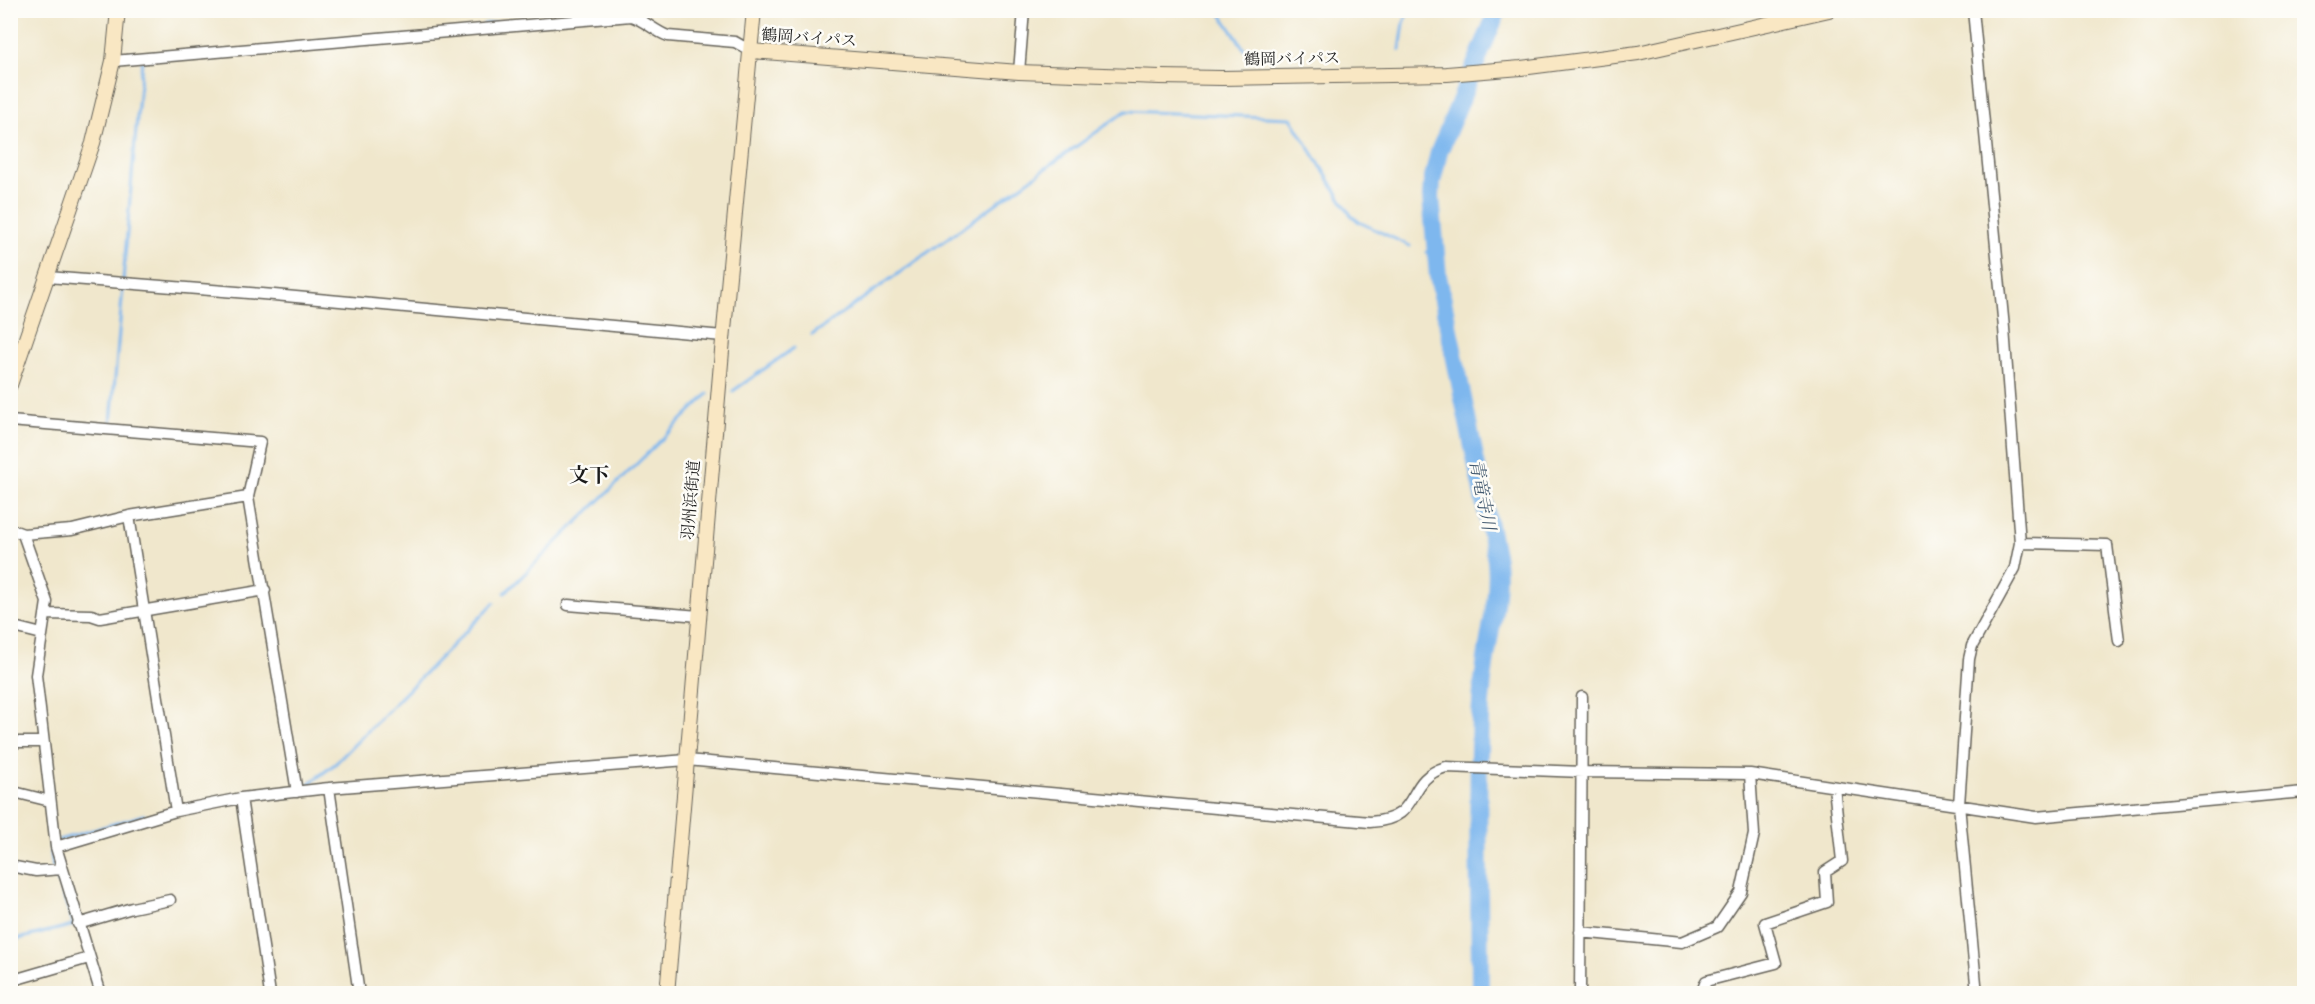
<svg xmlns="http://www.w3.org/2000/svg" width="2315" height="1004" font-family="Vollkorn,'Noto Serif JP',serif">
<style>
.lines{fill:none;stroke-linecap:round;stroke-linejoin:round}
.stream{stroke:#7eb7ee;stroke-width:3}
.river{stroke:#7eb7ee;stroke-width:18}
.street-casing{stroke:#66635a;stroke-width:13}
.secondary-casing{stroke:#66635a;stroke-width:16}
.street{stroke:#fff;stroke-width:10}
.secondary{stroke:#f9e7c3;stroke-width:14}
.labels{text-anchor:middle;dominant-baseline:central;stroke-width:5;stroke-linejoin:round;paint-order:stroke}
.street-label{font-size:16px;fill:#1c1c1c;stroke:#fdfcf7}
.water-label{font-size:18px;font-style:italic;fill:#435a70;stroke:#fdfcf7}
.quarter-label{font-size:20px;font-weight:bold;fill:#1c1c1c;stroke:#fdfcf7}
</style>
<rect width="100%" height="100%" fill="#fdfcf7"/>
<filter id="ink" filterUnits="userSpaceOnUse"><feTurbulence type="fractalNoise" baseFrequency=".0167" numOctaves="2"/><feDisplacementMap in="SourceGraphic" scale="12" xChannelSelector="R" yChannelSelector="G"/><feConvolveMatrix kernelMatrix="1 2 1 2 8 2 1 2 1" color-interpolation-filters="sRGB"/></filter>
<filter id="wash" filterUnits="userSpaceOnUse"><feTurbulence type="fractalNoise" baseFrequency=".008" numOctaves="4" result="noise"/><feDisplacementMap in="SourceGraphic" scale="24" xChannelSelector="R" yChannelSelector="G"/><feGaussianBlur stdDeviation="1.35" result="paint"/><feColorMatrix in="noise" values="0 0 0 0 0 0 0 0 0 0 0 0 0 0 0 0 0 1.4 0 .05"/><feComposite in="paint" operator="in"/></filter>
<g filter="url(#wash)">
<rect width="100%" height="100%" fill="#f0e7cc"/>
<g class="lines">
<path class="stream" d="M 1218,10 L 1251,59
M 484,24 L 632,10
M 1400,50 L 1404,23 L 1409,10
M 1427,252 L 1435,256
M 123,280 L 142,60
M 812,335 L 1126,111 L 1291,118 L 1350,214 L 1359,222 L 1410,246
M 733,391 L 794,348
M 111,423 L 123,287
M 505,593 L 708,394
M 306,786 L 335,764 L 494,603
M 59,840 L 144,815
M 50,845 L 53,867
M 10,941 L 74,925 L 55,873"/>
<path class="river" d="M 1480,994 C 1480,902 1476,810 1480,719 C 1481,695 1484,669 1488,646 C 1493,616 1499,590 1496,560 L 1438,276 L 1431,197 L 1432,182 L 1439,152 L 1498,10"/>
</g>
</g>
<g filter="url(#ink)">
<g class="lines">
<defs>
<path id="street" d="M 1973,10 L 2004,328 L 2020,543 L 2015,568 L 1972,646 L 1969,659 L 1959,805 L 1977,994
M 113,61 L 631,16 C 646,21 654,31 668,36 L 735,42 L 751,51
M 1019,72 L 1024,10
M 48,277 L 274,295 L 723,336
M 10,421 L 260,442 L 248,497 L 297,792
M 129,516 L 176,811
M 10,529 L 23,534 L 47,602 L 36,675 L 56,847 L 101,994
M 23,534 L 72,530 L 129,516 L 248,497
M 2020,543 L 2107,545 L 2119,641
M 568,605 L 699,616
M 46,614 L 91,615 L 100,618 L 265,590
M 10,626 L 42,634
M 10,742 L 43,742
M 329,788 L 359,994
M 10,791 L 50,801
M 241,798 L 270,994
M 56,847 L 176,811 L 241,798 L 329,788 L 687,760 L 1370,822 C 1425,819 1402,780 1446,767 L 1583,772 L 1750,774 L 2036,817 L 2304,792
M 10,866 L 36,871 L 62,869
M 78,924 L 132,908 L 170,900
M 1580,932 L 1682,942 L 1717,927 L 1741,892 L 1754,834 L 1750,774
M 10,981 L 89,958
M 1580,994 L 1582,697
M 1701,994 L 1706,981 L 1776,963 L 1765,923 L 1827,902 L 1825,872 L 1842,861 L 1834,787"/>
<path id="secondary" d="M 751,51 L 1019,72 L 1160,77 L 1222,78 L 1447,74 L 1521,68 L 1638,53 L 1829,10
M 10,385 L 93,143 L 113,61 L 118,10
M 667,994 L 722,351 L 754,10"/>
</defs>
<use href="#street" class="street-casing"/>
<use href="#secondary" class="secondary-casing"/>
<use href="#street" class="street"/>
<use href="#secondary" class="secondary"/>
</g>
</g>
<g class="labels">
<g class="street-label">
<text transform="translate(809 39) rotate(4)">鶴岡バイパス</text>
<text transform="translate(1292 60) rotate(-1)">鶴岡バイパス</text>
<text transform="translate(692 500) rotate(-85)">羽州浜街道</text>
</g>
<g class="water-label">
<text transform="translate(1481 495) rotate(79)">青竜寺川</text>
</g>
<g class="quarter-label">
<text x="589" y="477">文下</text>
</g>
</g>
<rect width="2315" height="1004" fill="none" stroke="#fdfcf7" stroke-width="36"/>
</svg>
